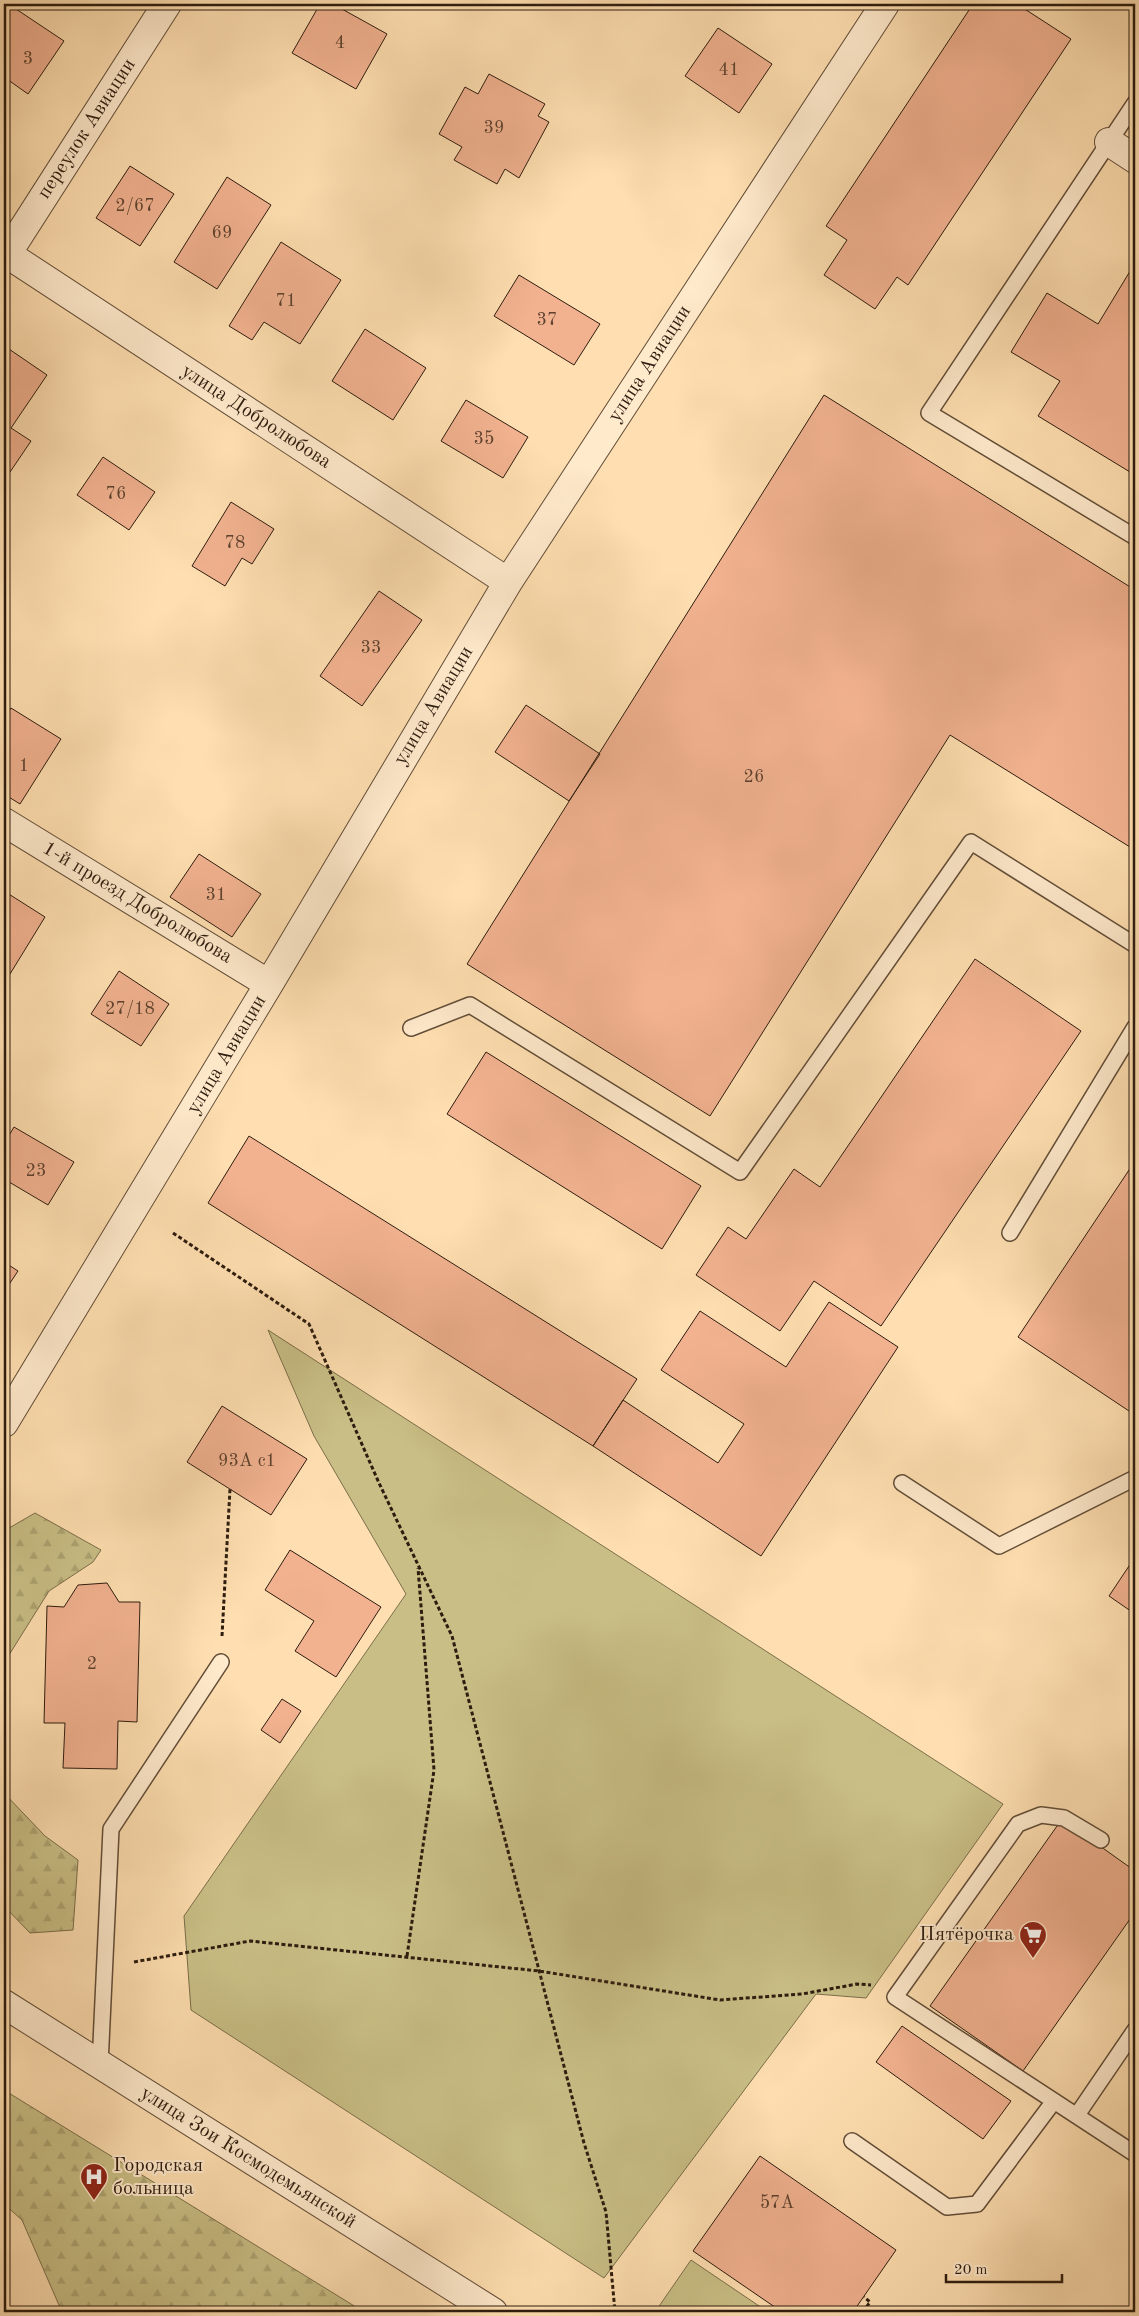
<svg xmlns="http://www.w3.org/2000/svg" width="1139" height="2316" font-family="'Old Standard TT',serif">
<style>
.green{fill:#c9bf86;stroke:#7b6e4a}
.forest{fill:url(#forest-firs);stroke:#7b6e4a}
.building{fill:#f2b290;stroke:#2d1c0f}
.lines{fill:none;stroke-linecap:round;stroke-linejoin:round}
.lane-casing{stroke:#624d38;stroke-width:18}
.street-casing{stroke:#624d38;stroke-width:30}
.path{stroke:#2d1c0f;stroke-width:3;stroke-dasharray:4 2.5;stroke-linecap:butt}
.lane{stroke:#ffeacc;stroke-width:15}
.street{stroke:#ffeacc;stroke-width:28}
.labels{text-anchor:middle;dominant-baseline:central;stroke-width:4;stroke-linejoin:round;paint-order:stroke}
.number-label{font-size:18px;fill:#5e422f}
.street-label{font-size:20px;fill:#2d1c0f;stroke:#ffeacc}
.poi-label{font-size:20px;fill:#2d1c0f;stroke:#ffeacc;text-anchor:end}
</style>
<defs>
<pattern id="forest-firs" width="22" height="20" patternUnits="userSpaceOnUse" patternTransform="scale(1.25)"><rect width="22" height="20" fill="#c9bf86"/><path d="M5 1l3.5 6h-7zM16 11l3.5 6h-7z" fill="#ada472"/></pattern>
</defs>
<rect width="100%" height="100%" fill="#ffdfb1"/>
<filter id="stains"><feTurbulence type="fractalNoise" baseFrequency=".004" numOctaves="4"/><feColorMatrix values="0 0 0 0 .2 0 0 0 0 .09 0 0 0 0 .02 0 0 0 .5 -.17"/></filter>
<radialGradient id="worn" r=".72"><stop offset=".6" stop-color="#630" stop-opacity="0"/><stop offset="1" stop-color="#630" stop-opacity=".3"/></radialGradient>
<path class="green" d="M 268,1330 L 1003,1804 L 866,1998 L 816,1994 L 604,2278 L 191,2010 L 184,1916 L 406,1594 L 314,1436 Z
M 691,2260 L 768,2312 L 655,2312 Z"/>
<path class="forest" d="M 35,1513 L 101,1550 L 93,1562 L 49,1591 L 4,1663 L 4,1531 Z
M 4,1793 L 45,1836 L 78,1860 L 73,1930 L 30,1933 L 4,1906 Z
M 4,2090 L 364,2312 L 62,2312 L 22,2220 L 4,2204 Z"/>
<path class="building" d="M 320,4 L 333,4 L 387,34 L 356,89 L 292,53 Z
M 973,4 L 1017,4 L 1071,39 L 908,285 L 897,277 L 875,309 L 824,275 L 847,240 L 826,226 Z
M 10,5 L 64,41 L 28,94 L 4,77 L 4,13 Z
M 718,28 L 772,64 L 739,113 L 685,76 Z
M 489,74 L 545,104 L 538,116 L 549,122 L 519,178 L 505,169 L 497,184 L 454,160 L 462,147 L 439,134 L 465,87 L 478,94 Z
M 130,166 L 174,194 L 140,246 L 96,218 Z
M 227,177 L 271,205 L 217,289 L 174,262 Z
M 281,242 L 341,280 L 300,344 L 264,322 L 252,340 L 229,326 Z
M 1135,263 L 1135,475 L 1038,416 L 1060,381 L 1011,352 L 1047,293 L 1098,324 Z
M 519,275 L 600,324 L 574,365 L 494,316 Z
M 365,329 L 426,368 L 393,420 L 332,381 Z
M 6,347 L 47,375 L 11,428 L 31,441 L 8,475 L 4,472 L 4,350 Z
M 824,395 L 1135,590 L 1135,838 L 1130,847 L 950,735 L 710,1116 L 467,964 Z
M 466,400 L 528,437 L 503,478 L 441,441 Z
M 103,457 L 155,492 L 129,530 L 77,495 Z
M 231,502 L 274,529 L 252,564 L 242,558 L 225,586 L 192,566 Z
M 379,591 L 422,620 L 362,706 L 320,676 Z
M 526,705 L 600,754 L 569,801 L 495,752 Z
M 11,708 L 61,739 L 20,804 L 4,794 L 4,719 Z
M 199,854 L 261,894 L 232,937 L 170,897 Z
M 4,891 L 45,917 L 10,974 L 4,970 Z
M 975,959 L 1081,1031 L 881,1326 L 814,1281 L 780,1331 L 696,1275 L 728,1227 L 746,1239 L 794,1169 L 820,1187 Z
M 119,971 L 169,1004 L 141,1046 L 91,1014 Z
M 486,1052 L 701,1186 L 662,1249 L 447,1114 Z
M 14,1127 L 74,1162 L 48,1205 L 4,1179 L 4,1144 Z
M 249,1136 L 637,1379 L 593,1446 L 208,1203 Z
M 1135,1161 L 1135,1415 L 1018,1337 Z
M 4,1262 L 18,1271 L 4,1292 Z
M 829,1302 L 898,1347 L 761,1556 L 593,1446 L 623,1400 L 718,1463 L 744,1424 L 661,1370 L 700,1311 L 786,1367 Z
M 222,1406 L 307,1459 L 271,1515 L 187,1462 Z
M 290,1550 L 381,1607 L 336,1677 L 295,1651 L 314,1621 L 265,1590 Z
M 1133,1560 L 1135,1562 L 1135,1614 L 1109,1596 Z
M 107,1583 L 119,1602 L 140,1602 L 137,1722 L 118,1721 L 117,1769 L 63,1768 L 65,1723 L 44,1723 L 47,1606 L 64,1607 L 78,1585 Z
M 282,1699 L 301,1711 L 280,1743 L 261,1730 Z
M 1062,1819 L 1135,1871 L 1135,1912 L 1023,2071 L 930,2006 Z
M 902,2026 L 1011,2101 L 983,2139 L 876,2062 Z
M 760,2156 L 896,2250 L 853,2312 L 782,2312 L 693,2251 Z"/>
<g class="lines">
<defs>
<path id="lane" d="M 1135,103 L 929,413 L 1135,537
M 411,1028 L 470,1005 L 740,1172 L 971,842 L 1135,945
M 1010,1233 L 1135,1027
M 902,1483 L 999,1546 L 1135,1478
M 1101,1840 L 1064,1818 L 1041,1815 L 1018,1824 L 895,1997 L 1135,2154
M 100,2065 L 111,1829 L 221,1662
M 1077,2115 L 1135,2030
M 852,2141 L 947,2207 L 977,2204 L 1054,2101"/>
<path id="street" d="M 1109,142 L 1135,159
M 4,252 L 508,582
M 7,254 L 167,4
M 4,822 L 269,984
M 4,1423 L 269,984 L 508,582 L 885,4
M 4,2004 L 493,2312"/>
</defs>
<use href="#lane" class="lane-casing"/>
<use href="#street" class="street-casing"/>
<path class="path" d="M 173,1233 L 309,1324 L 379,1483 L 452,1636 L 584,2143 L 606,2212 L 615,2312
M 222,1636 L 230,1489
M 407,1956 L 434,1770 L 418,1568
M 134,1962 L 250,1941 L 539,1971 L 720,2000 L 802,1994 L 857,1984 L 871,1985
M 863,2312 L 870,2302 L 864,2297"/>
<use href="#lane" class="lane"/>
<use href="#street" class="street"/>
</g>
<defs>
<symbol id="supermarket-pin" viewBox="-11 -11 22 30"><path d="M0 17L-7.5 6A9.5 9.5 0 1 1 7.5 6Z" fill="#8f2418" stroke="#ffeacc"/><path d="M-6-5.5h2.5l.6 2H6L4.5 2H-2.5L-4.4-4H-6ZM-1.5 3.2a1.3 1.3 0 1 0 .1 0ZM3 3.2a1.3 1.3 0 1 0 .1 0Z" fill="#fff"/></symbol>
<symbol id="hospital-pin" viewBox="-11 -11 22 30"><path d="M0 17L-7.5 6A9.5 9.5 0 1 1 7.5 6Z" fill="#8f2418" stroke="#ffeacc"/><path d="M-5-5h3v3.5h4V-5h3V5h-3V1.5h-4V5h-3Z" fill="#fff"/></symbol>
</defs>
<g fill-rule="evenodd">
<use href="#supermarket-pin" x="1017" y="1919" width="32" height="43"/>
<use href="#hospital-pin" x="78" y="2161" width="32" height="43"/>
</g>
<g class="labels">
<g class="number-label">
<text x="340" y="43">4</text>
<text x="28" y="59">3</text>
<text x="729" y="70">41</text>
<text x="494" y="128">39</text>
<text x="135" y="206">2/67</text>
<text x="222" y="233">69</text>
<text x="286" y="301">71</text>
<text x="547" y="320">37</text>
<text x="484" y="439">35</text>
<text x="116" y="494">76</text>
<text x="235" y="543">78</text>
<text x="371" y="648">33</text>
<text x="24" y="766">1</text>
<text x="754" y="777">26</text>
<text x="216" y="895">31</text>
<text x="130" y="1009">27/18</text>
<text x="36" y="1171">23</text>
<text x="247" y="1461">93А с1</text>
<text x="92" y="1664">2</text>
<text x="777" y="2203">57А</text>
</g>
<g class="street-label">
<text transform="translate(87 129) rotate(-57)">переулок Авиации</text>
<text transform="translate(650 364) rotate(-57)">улица Авиации</text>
<text transform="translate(256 417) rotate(33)">улица Добролюбова</text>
<text transform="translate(434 706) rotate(-59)">улица Авиации</text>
<text transform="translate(137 903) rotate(31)">1-й проезд Добролюбова</text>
<text transform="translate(227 1055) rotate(-59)">улица Авиации</text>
<text transform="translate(248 2158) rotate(32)">улица Зои Космодемьянской</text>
</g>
<g class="poi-label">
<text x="1014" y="1935">Пятёрочка</text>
<text x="113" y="2166" text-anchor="start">Городская<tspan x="113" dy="23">больница</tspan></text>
</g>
</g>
<rect width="1139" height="2316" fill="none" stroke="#ffdfb1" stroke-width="20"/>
<rect x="5" y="5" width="1129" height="2306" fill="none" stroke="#2d1c0f" stroke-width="2.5"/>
<rect x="10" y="10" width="1119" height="2296" fill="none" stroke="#2d1c0f"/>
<path d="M946 2274v8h116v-8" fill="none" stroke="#2d1c0f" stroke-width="2.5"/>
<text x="954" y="2274" font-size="15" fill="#2d1c0f" stroke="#ffeacc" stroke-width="4" paint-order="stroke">20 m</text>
<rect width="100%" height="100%" filter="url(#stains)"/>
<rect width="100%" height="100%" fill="url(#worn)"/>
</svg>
